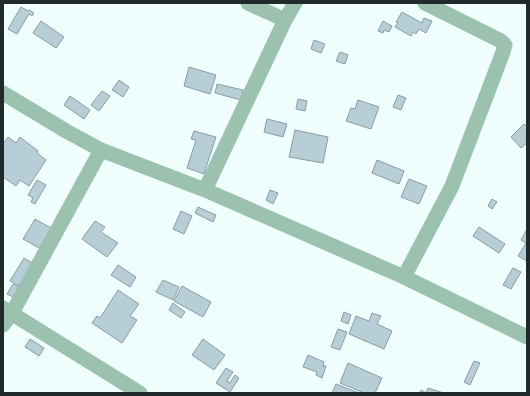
<svg xmlns="http://www.w3.org/2000/svg" width="530" height="396" font-family="'Fira Sans Condensed',sans-serif">
<style>
.building{fill:#b8ced6;stroke:#879ca3}
.lines{fill:none;stroke-linecap:round;stroke-linejoin:round}
.minor{stroke:#9ac2af;stroke-width:15}
</style>
<rect width="100%" height="100%" fill="#f0fffe"/>
<path class="building" d="M 21,7 L 28,11 L 29,10 L 34,13 L 32,16 L 29,14 L 17,34 L 8,29 Z
M 402,12 L 422,23 L 424,18 L 432,21 L 426,33 L 419,29 L 416,34 L 413,32 L 411,36 L 395,27 L 398,23 L 396,22 Z
M 41,21 L 64,37 L 56,48 L 33,33 Z
M 383,21 L 392,26 L 389,32 L 384,30 L 383,33 L 378,31 Z
M 314,40 L 325,44 L 321,53 L 311,49 Z
M 340,52 L 348,55 L 345,64 L 336,61 Z
M 189,67 L 216,75 L 210,94 L 184,86 Z
M 119,80 L 129,87 L 123,97 L 112,90 Z
M 217,84 L 243,90 L 241,100 L 215,93 Z
M 102,91 L 110,96 L 99,111 L 91,105 Z
M 398,95 L 406,98 L 401,110 L 393,107 Z
M 70,96 L 90,110 L 84,119 L 64,105 Z
M 298,99 L 307,101 L 305,111 L 296,109 Z
M 358,100 L 379,107 L 371,129 L 346,121 L 351,108 L 355,109 Z
M 267,119 L 287,124 L 283,137 L 264,132 Z
M 524,124 L 527,127 L 527,143 L 521,148 L 511,137 Z
M 295,130 L 328,137 L 323,163 L 289,157 Z
M 194,131 L 216,137 L 204,174 L 187,168 L 196,140 L 191,139 Z
M 8,137 L 16,143 L 20,137 L 38,151 L 37,153 L 46,160 L 29,186 L 20,180 L 16,186 L 3,177 L 3,144 Z
M 377,160 L 404,171 L 399,184 L 372,173 Z
M 409,179 L 427,186 L 419,204 L 401,197 Z
M 37,180 L 46,185 L 35,204 L 31,202 L 33,198 L 28,195 Z
M 270,190 L 278,193 L 273,204 L 266,200 Z
M 492,199 L 497,202 L 492,209 L 488,206 Z
M 198,207 L 216,215 L 213,222 L 195,213 Z
M 181,211 L 192,216 L 184,234 L 173,229 Z
M 35,219 L 53,229 L 41,249 L 23,239 Z
M 95,221 L 105,227 L 101,232 L 118,243 L 107,257 L 82,239 Z
M 479,227 L 505,244 L 499,253 L 473,236 Z
M 526,231 L 527,232 L 527,261 L 518,256 L 526,243 L 521,240 Z
M 24,258 L 36,265 L 23,288 L 10,281 Z
M 118,265 L 136,277 L 130,287 L 111,275 Z
M 513,268 L 521,272 L 511,289 L 503,285 Z
M 163,280 L 179,287 L 173,300 L 156,292 Z
M 13,284 L 22,289 L 17,299 L 7,294 Z
M 182,286 L 211,302 L 203,317 L 174,301 Z
M 118,290 L 139,304 L 130,316 L 137,320 L 122,343 L 92,323 L 97,316 L 100,318 Z
M 173,303 L 185,312 L 181,318 L 169,310 Z
M 344,312 L 351,315 L 348,324 L 341,321 Z
M 372,313 L 381,316 L 377,324 L 392,331 L 384,349 L 349,334 L 356,316 L 369,321 Z
M 338,329 L 347,332 L 340,350 L 331,347 Z
M 30,339 L 44,348 L 39,356 L 25,347 Z
M 203,339 L 225,355 L 214,370 L 192,355 Z
M 308,355 L 324,362 L 323,366 L 326,366 L 322,378 L 316,375 L 317,372 L 303,367 Z
M 474,361 L 480,363 L 470,385 L 464,382 Z
M 348,363 L 382,378 L 375,393 L 364,393 L 340,383 Z
M 226,368 L 233,372 L 227,381 L 230,383 L 235,375 L 239,378 L 230,392 L 216,383 Z
M 336,384 L 359,393 L 332,393 Z
M 428,388 L 444,393 L 419,393 L 421,390 L 426,393 Z"/>
<g class="lines">
<path class="minor" d="M 248,3 L 285,20
M 3,93 L 66,131 L 101,150 L 205,190 L 404,277 L 527,337
M 205,190 L 285,20 L 295,3
M 404,277 L 452,186 L 503,52 L 505,45 L 501,41 L 425,3
M 3,308 L 140,393
M 3,325 L 12,313 L 101,150"/>
</g>
<rect width="530" height="396" fill="none" stroke="#212a2a" stroke-width="8"/>
</svg>
